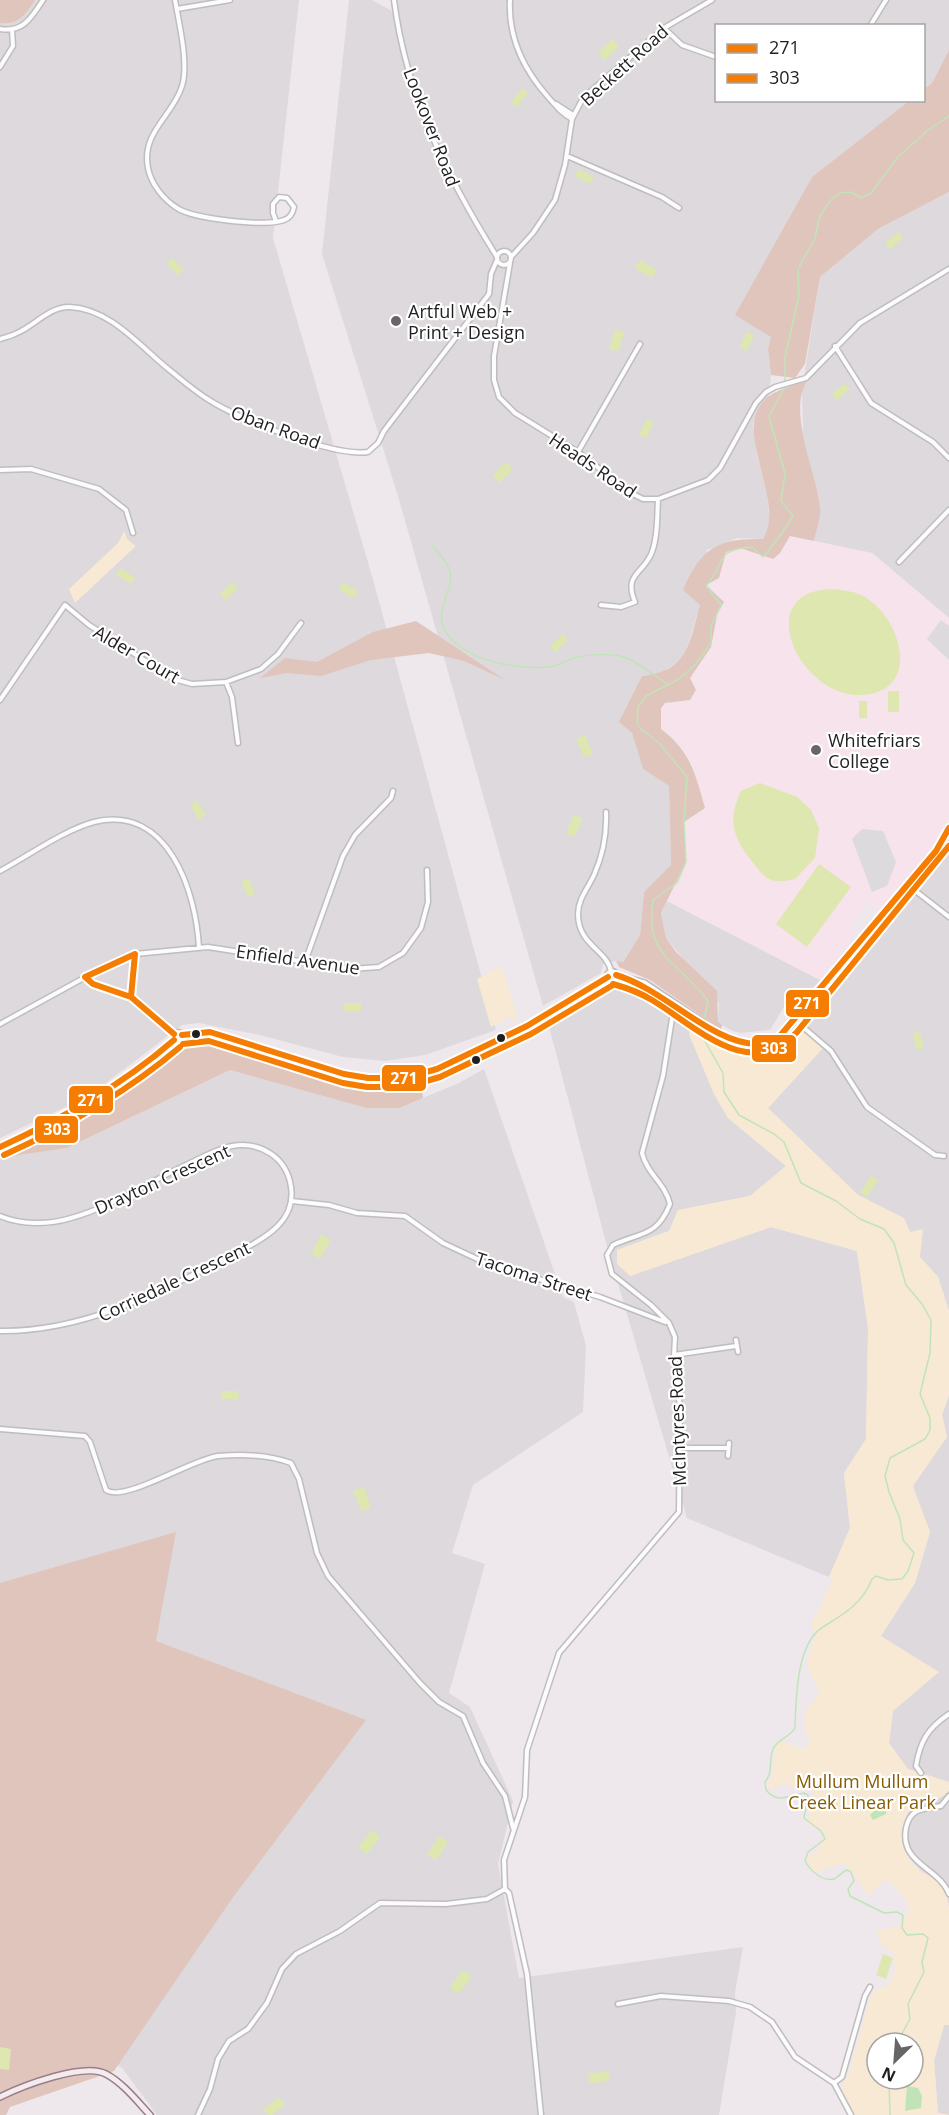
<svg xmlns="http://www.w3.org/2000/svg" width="949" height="2115" font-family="'Open Sans',sans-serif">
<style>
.residential{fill:#ddd9dc}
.education{fill:#f7e3ec}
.forest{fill:#e0c5bd}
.park{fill:#f7e9d3;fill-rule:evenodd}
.pitch{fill:#dee7af}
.parking{fill:#dcdadc}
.water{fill:#c0e4b8}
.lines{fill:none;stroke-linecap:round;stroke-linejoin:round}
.stream{stroke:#c0e4b8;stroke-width:1.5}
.minor-casing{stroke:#bfbdbf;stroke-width:7}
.tertiary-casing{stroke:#bfbdbf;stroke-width:8}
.secondary-casing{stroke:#997e88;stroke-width:8}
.minor{stroke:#fcfcfc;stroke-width:4}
.tertiary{stroke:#fcfcfc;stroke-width:4.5}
.secondary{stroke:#f4ebef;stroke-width:5}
.bus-1-casing{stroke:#fff;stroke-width:10}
.bus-2-casing{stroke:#fff;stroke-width:10}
.bus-1{stroke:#f47d02;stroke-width:6}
.bus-2{stroke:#f47d02;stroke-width:6}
.poi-dot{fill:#676567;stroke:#fff;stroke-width:2}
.bus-dot{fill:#1f1f1f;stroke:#fff;stroke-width:2}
.labels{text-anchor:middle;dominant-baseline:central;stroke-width:4.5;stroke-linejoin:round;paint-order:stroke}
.street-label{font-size:18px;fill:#1f1f1f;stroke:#fff}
.poi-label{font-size:18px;fill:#1f1f1f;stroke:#fff;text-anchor:start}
.park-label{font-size:18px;fill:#885c02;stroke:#fff}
.line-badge{stroke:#fff;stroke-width:2}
.badge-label{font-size:16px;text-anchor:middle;font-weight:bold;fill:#fff}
</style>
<rect width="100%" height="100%" fill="#eee8ed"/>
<path class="residential" d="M 0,0 L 299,0 L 273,238 L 372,576 L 496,1030 L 425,1055 L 385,1061 L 343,1057 L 260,1035 L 199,1023 L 182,1025 L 89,1096 L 0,1138 Z
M 349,0 L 372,0 L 392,11 L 391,0 L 949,0 L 949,50 L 932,83 L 924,89 L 924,26 L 716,26 L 716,100 L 909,101 L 812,177 L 736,315 L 771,337 L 768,349 L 771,375 L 769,397 L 753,424 L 757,457 L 767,491 L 770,528 L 763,539 L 737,538 L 707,550 L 700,605 L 684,658 L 659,674 L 642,676 L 632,733 L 643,769 L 669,786 L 671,866 L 644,892 L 640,935 L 622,963 L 616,961 L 603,964 L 601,973 L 543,1006 L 398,496 L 322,254 Z
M 949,192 L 949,618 L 872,553 L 814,541 L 820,510 L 803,435 L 802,390 L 820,277 L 878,229 Z
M 949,839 L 949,1311 L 938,1277 L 920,1257 L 904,1218 L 858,1195 L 768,1108 L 823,1048 L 801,1029 L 809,1015 L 889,924 L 929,873 Z
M 667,901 L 820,980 L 799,1004 L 788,1000 L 770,1030 L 741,1033 L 733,1031 L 718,1023 L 719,1003 L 666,938 L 661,913 Z
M 612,987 L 638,988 L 693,1023 L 689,1034 L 714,1094 L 728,1118 L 786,1166 L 750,1196 L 679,1210 L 669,1231 L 617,1250 L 630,1276 L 771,1227 L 857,1251 L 868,1328 L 866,1439 L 844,1473 L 850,1528 L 829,1577 L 687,1518 L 607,1246 L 548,1023 L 589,994 Z
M 484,1069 L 563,1297 L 574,1302 L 586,1346 L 583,1412 L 473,1485 L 452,1553 L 485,1564 L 449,1693 L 470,1707 L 513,1801 L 498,1864 L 519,1978 L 743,1947 L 735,1993 L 736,2012 L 719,2115 L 157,2115 L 122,2068 L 105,2058 L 0,2089 L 0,1158 L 67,1148 L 230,1070 L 366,1108 L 398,1108 L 457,1084 Z
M 949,1395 L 949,1782 L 908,1769 L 889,1743 L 893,1711 L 881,1636 L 915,1583 L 930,1532 L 912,1486 L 947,1437 L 942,1415 Z
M 949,1790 L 949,1907 L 935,1879 L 921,1871 L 910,1859 L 903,1845 L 903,1830 L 907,1814 L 914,1806 L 924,1801 L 935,1801 Z
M 944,2025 L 949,2025 L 949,2115 L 938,2113 L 934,2061 Z"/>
<path class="education" d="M 790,536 L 872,553 L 949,618 L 949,815 L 929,852 L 879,910 L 869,901 L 854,919 L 852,937 L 820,980 L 667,901 L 686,862 L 684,822 L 698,785 L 695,769 L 677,741 L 661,729 L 661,707 L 665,703 L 690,700 L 690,678 L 711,647 L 717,615 L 723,606 L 722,598 L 706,585 L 726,552 L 740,548 L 773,559 L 780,553 Z"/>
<path class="forest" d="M 0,0 L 35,0 C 26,14 19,25 0,23 Z
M 949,50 L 949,192 L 878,229 L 820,277 L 805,364 L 795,378 L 771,375 L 768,349 L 771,337 L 735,315 L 812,177 L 909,101 L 924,100 L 924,89 L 932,83 Z
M 807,381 C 787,412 817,474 820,508 C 821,518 816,531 814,541 L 790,536 L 780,553 L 773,559 L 740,548 L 726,552 L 719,578 L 706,585 L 724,602 L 717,615 L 711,647 L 690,678 L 696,690 L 690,700 L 665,703 L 661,708 L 661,729 C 691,752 695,773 705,808 L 684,822 L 686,862 L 661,913 L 666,938 L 676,952 L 717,991 L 718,1022 L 722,1025 L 721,1030 L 650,980 L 619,967 L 616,961 L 623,962 L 640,935 L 644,892 L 671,865 L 669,786 L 643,769 L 632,733 L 619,722 L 642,676 C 689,671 689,643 700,605 L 683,590 C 701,548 717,538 763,539 C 789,498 721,419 776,392 C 786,387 797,384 807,381 Z
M 416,621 L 505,680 L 464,661 L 429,653 L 371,660 L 321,676 L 287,673 L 260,678 L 285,658 L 317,662 L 373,632 Z
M 196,1037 C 256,1045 312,1079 370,1084 C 387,1086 404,1082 421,1081 L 423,1098 L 399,1108 L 366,1108 L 230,1070 L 67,1148 L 0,1158 L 0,1153 L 82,1117 L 157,1065 L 181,1043 Z
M 176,1532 L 156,1641 L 366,1720 L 231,1900 L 114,2071 L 10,2107 L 6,2115 L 0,2115 L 0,1583 Z"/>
<path class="park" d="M 124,531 L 127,539 L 136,546 L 75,603 L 69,589 L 118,543 Z
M 502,966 L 518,1021 L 515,1023 L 510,1017 L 491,1027 L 477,979 Z
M 694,1020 L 730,1044 L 751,1049 L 776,1042 L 798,1027 L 823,1048 L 768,1108 L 858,1195 L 904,1218 L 910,1232 L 923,1229 L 920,1257 L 938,1277 L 949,1311 L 949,1395 L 942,1415 L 947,1437 L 913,1486 L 930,1532 L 915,1583 L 881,1636 L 939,1672 L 893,1711 L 889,1743 L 908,1769 L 949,1782 L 949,1790 C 939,1806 917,1796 907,1814 C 896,1835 904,1859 922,1872 C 930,1877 939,1880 944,1889 C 947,1894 948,1901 949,1907 L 949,2025 L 944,2025 L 934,2061 L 938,2113 L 949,2115 L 854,2115 L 843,2092 L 842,2083 L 849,2073 L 871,1995 L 878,1988 L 887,1986 L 895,1970 L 894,1953 L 882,1946 L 875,1931 L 901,1926 L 909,1909 L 907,1901 L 888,1881 L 882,1882 L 869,1896 L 847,1865 L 841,1864 L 815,1872 L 810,1869 L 807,1856 L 818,1851 L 825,1836 L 823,1831 L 807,1823 L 813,1796 L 811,1791 L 783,1784 L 771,1790 L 766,1786 L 771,1778 L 777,1740 L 803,1749 L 808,1745 L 810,1738 L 805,1733 L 806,1710 L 819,1695 C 818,1683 811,1678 808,1667 C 805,1657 814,1645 816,1634 L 811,1625 L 833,1580 L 829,1577 L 850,1528 L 844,1473 L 866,1439 L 868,1328 L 857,1251 L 771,1227 L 630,1276 L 617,1264 L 617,1250 L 669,1231 L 678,1210 L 750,1196 L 786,1166 L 728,1118 L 714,1094 L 689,1034 ZM 877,2043 L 913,2043 L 913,2079 L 877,2079 Z"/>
<path class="pitch" d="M 612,39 L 619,46 L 605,60 L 598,53 Z
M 522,88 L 528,93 L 517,107 L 511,102 Z
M 579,169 L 594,177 L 590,184 L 575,176 Z
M 898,232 L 903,238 L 891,249 L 885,243 Z
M 172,258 L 184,270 L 178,275 L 166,263 Z
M 640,260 L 657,270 L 652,278 L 635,268 Z
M 615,330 L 624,332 L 619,351 L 609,349 Z
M 746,332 L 754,335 L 747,351 L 740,348 Z
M 845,383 L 850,389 L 837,400 L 832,394 Z
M 647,419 L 654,423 L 646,438 L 639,434 Z
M 506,462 L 513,469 L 500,483 L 493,476 Z
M 121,568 L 135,578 L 131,584 L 116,575 Z
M 233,582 L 238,589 L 225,600 L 220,593 Z
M 343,582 L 358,591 L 353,598 L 339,589 Z
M 830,589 C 843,590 854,591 865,597 C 902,619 922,691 862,695 C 801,699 750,593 830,589 Z
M 563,634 L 568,640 L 555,652 L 550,646 Z
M 888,691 L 899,691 L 899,712 L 888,712 Z
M 859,701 L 867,701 L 867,718 L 859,718 Z
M 585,735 L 593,754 L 584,757 L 576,739 Z
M 760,783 L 797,797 L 811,810 L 819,828 L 815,858 L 795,879 C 789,880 782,882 776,881 C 766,880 760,872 754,864 C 733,839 727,821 741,791 Z
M 197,801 L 206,815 L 199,820 L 190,805 Z
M 574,815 L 583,819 L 574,837 L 566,833 Z
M 819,864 L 851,887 L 807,947 L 776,924 Z
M 249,878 L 255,894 L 248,897 L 241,881 Z
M 361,1003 L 361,1011 L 344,1012 L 343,1003 Z
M 920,1032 L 924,1048 L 916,1050 L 913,1033 Z
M 871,1176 L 878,1180 L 867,1197 L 860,1192 Z
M 321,1234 L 331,1240 L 320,1259 L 311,1254 Z
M 221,1391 L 238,1391 L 239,1399 L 221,1399 Z
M 364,1487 L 371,1508 L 361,1511 L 353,1491 Z
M 372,1830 L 380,1837 L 367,1854 L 358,1847 Z
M 439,1836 L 448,1842 L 436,1860 L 427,1855 Z
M 883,1954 L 893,1958 L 886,1979 L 876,1975 Z
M 463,1970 L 472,1977 L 458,1994 L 450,1987 Z
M 0,2047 L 11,2049 L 9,2070 L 0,2069 Z
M 608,2071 L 610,2080 L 590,2084 L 588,2074 Z
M 279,2097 L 285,2105 L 272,2115 L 268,2115 L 263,2109 Z"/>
<path class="parking" d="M 941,620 L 949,626 L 949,660 L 927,639 Z
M 862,829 L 883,831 L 896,862 L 887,886 L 872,892 L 852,839 Z"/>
<path class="water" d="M 880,1805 L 887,1807 L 886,1814 L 873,1820 L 870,1815 Z
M 907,2086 L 918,2088 L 922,2096 L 921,2108 L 905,2111 Z"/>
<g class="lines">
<path class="stream" d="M 432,546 C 439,554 447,561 450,572 C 455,594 426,616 453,641 C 478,663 516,669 548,667 C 559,666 568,659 578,657 C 590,654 608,654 620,656 C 632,658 656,676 667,684
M 704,1020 L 708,1001 C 679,960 644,959 653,900 L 677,883 L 686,862 L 684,822 L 687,777 L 660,744 L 641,729 L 637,722 L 638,707 L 646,696 L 679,679 L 694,666 L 711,643 L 711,626 L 721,605 L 706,586 C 728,561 713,550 752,547 L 763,557 C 775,544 784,530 793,516 L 781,501 L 785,474 L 769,416 L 785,387 L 785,357 L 799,296 L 798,269 L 815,238 L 820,215 L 832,199 L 840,193 L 851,192 L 861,198 L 871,193 L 897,158 L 928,130 L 949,116
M 703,1024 L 702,1036 L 723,1073 L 724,1092 L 739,1115 L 774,1134 L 784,1142 L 801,1183 L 836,1201 L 860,1219 L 884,1229 L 894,1243 L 906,1285 L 922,1304 L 931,1320 L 930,1353 L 920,1394 L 930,1418 L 930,1430 L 925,1439 L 890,1458 L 885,1476 L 889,1492 L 900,1519 L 903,1540 L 914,1553 L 908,1571 L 902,1579 L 888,1580 L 876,1576 L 872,1579 C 863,1603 844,1614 823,1627 C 796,1643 796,1700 795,1728 C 790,1737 777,1740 773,1749 C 768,1761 774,1771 765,1782 L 766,1790 C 778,1804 788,1796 804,1793 L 808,1795 L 804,1818 L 821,1831 L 825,1839 L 808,1852 L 805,1861 C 810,1870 822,1882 834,1879 C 838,1877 842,1872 847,1870 L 851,1872 L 854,1881 L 848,1889 L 850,1896 L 884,1913 L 897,1912 L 903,1915 L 902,1928 L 907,1935 L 923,1934 L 928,1938 L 922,1962 L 924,1972 L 908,2004 L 910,2019 L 897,2043
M 889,2079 L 890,2115"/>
<defs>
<path id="minor" d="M 175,0 C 179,23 189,64 182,86 C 173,116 141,132 148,168 C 151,184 163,199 177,208 C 194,219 265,227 284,220 C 290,218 293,213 294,207 L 287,198 L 279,197 L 273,204 L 273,213 L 276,221
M 394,0 C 406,95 447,177 497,257
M 510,0 C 508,38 523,69 548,97 C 556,106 561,113 572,119
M 177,9 L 230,0
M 870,26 L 886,0
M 664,28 L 682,45 L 716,57
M 0,29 C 23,33 32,17 43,0
M 0,67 L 13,46 L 12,30
M 556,104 L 573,115
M 567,156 L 662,197 L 679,208
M497 258a7 7 0 1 1 14 0a7 7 0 1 1-14 0Z
M 511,257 L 533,233 L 555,200 L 565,165 L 572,119 L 583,98 L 664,28 L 712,0
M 510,263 L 494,356 L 494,380 L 499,397 L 515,413 L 578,452 L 631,493 L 643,499 L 658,499 L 708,480 L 720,468 L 756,403 L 766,392 L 775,387 L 806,378 L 860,323 L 949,269
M 0,339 C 6,337 12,336 17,333 C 34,326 50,306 70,307 C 112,309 142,349 172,372 C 184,382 196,392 209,400 C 239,419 334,457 368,452 L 378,443 L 384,431 L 489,294 L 491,274 L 497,260
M 835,346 L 871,403 L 933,442 L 949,458
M 578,452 L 640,344
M 0,470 L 31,469 L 99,489 L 126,510 L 133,533
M 899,562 L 949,510
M 601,605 L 621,607 L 635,602 C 623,573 644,574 652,552 C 658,536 657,516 658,499
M 226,682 L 232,697 L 238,743
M 0,700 L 65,605 L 89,625 L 174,679 L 192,684 L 226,682 L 261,669 L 278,654 L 301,623
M 606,812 C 607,834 603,855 594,875 C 588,888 578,899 578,914 C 578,946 608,950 611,972
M 0,871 C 28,856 64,830 94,822 C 168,804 196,891 199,948
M 908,885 L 949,917
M 305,962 L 343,856 L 355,835 L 391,798 L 393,791
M 85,977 L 93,984 L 131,997 L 174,1034
M 131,996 L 135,954
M 796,1021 L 831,1051 L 867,1107 L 935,1155 L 944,1156
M 0,1024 L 91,974 L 135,954 L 208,947 L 351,969 L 379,967 L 403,953 L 421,928 L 428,902 L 427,870
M 292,1201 L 329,1205 L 357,1213 L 405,1216 L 443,1243 L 488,1264 L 600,1297 L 665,1322
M 0,1216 C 22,1225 48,1225 71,1218 C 111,1207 149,1182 186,1165 C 201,1158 216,1149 232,1146 C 261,1141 287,1158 291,1187 C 296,1220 267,1237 242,1250 C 165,1289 88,1332 0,1331
M 736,1340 L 738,1352
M 674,1355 L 736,1346
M 0,1429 L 85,1436 L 90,1442 L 106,1490 C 124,1503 192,1459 218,1456 C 241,1454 269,1455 291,1463 L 299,1479 L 317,1553 L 328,1576 L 420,1683 L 439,1702 L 463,1716 L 483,1763 L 505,1796 L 513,1828
M 680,1448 L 728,1448
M 728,1456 L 729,1443
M 921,1773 L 916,1766 C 920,1741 928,1728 949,1714
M 949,1796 L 941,1806 C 925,1809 910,1807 906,1828 C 899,1864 939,1867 949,1894
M 618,2004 L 661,1996 L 729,2001 L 750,2007 L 772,2022 L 795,2057 L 834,2083 L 851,2115
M 834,2083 L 842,2077 L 865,1996 L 870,1987
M 198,2115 L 210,2089 L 218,2059 L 229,2041 L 248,2029 L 267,2003 L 282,1969 L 296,1954 L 340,1931 L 380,1903 L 446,1904 L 487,1899 L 505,1889
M 541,2115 L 527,1974 L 509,1893 L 505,1889 L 504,1860 L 525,1797 L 527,1750 L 559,1653 L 679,1512 L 680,1408 L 674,1355 L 675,1337 L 669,1323 L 651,1305 L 612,1274 L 607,1255 L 613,1245 C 641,1232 657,1237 670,1204 C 665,1183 647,1174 642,1153 L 663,1076 L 673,1012 L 676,1004"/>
<path id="tertiary" d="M607.5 976a4.5 4.5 0 1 1 9 0a4.5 4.5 0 1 1-9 0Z
M 616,975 L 645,983 L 729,1040 L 746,1045 L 763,1044 L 778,1037 L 804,1014 L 936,851 L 949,828
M 799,1016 L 814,997
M173.5 1037a4.5 4.5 0 1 1 9 0a4.5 4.5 0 1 1-9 0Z
M 182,1035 L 210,1032 L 344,1074 L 368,1078 L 404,1078 L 437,1069 L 527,1026 L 608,977
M 0,1147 C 66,1118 120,1089 174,1040"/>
<path id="secondary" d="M 0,2097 C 22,2086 84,2062 106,2074 C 123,2083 137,2101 150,2115"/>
</defs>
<use href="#minor" class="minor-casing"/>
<use href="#tertiary" class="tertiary-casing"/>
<use href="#secondary" class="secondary-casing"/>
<use href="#minor" class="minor"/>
<use href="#tertiary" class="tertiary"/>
<use href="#secondary" class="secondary"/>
<defs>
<path id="bus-1" d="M 135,954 L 131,997 L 93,984 L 85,977 Z
M 616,975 C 664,989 712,1044 757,1044 C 764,1044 772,1040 779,1037 L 936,851 L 949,828
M 131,997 L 174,1034
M 182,1035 L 210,1032 L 344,1074 L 368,1078 L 404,1078 L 437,1069 L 527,1026 L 608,977
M 0,1147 C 63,1118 121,1086 174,1040"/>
<path id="bus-2" d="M 613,984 C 627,988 639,992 652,1000 C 694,1025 751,1084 797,1032 L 949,846
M 183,1044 L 209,1041 L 343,1083 L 367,1087 L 406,1087 L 440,1077 L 531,1034 L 613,985
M 4,1155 C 68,1126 126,1093 180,1047"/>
</defs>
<use href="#bus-1" class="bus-1-casing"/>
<use href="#bus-2" class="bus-2-casing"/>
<use href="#bus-1" class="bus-1"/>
<use href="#bus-2" class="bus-2"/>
</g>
<g class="poi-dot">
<circle cx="396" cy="321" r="6"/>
<circle cx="816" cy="750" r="6"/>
</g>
<g class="bus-dot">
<circle cx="196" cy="1034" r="5"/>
<circle cx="501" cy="1038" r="5"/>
<circle cx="476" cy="1060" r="5"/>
</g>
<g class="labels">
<g class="street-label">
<text transform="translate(624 65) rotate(-42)">Beckett Road</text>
<text transform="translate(432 127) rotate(69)">Lookover Road</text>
<text transform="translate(276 427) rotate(20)">Oban Road</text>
<text transform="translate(593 465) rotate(34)">Heads Road</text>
<text transform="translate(137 654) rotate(30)">Alder Court</text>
<text transform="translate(298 959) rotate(8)">Enfield Avenue</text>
<text transform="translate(162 1179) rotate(-24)">Drayton Crescent</text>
<text transform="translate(534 1276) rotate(18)">Tacoma Street</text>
<text transform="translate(174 1281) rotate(-25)">Corriedale Crescent</text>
<text transform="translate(677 1421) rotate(-92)">McIntyres Road</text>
</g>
<g class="poi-label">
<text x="408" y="311">Artful Web +<tspan x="408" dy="21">Print + Design</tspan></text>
<text x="828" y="740">Whitefriars<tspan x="828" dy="21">College</tspan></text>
</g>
<g class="park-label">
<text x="862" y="1781">Mullum Mullum<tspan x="862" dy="21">Creek Linear Park</tspan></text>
</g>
</g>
<g class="line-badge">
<rect x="785" y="989" width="45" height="29" rx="6" fill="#f47d02"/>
<rect x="751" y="1034" width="46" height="29" rx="6" fill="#f47d02"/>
<rect x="381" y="1064" width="46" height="28" rx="6" fill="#f47d02"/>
<rect x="68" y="1085" width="46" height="29" rx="6" fill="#f47d02"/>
<rect x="34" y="1115" width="45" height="29" rx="6" fill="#f47d02"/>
</g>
<g class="badge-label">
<text x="807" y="1009">271</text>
<text x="774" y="1054">303</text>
<text x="404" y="1084">271</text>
<text x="91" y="1106">271</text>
<text x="57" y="1135">303</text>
</g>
<rect x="715" y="24" width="210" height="78" fill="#ffffff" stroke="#a5a5a5" stroke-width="1.5"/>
<rect x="727" y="44" width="30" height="9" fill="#f47d02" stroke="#a5a5a5" stroke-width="1.5"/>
<text x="769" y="54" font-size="18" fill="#1f1f1f">271</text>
<rect x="727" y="74" width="30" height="9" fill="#f47d02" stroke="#a5a5a5" stroke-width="1.5"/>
<text x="769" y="84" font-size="18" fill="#1f1f1f">303</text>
<g transform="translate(895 2061) rotate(205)"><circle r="28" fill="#ffffff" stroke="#a5a5a5" stroke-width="1.5"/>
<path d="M0-4.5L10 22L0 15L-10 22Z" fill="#676567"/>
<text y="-9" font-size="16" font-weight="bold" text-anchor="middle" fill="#1f1f1f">N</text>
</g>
</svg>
